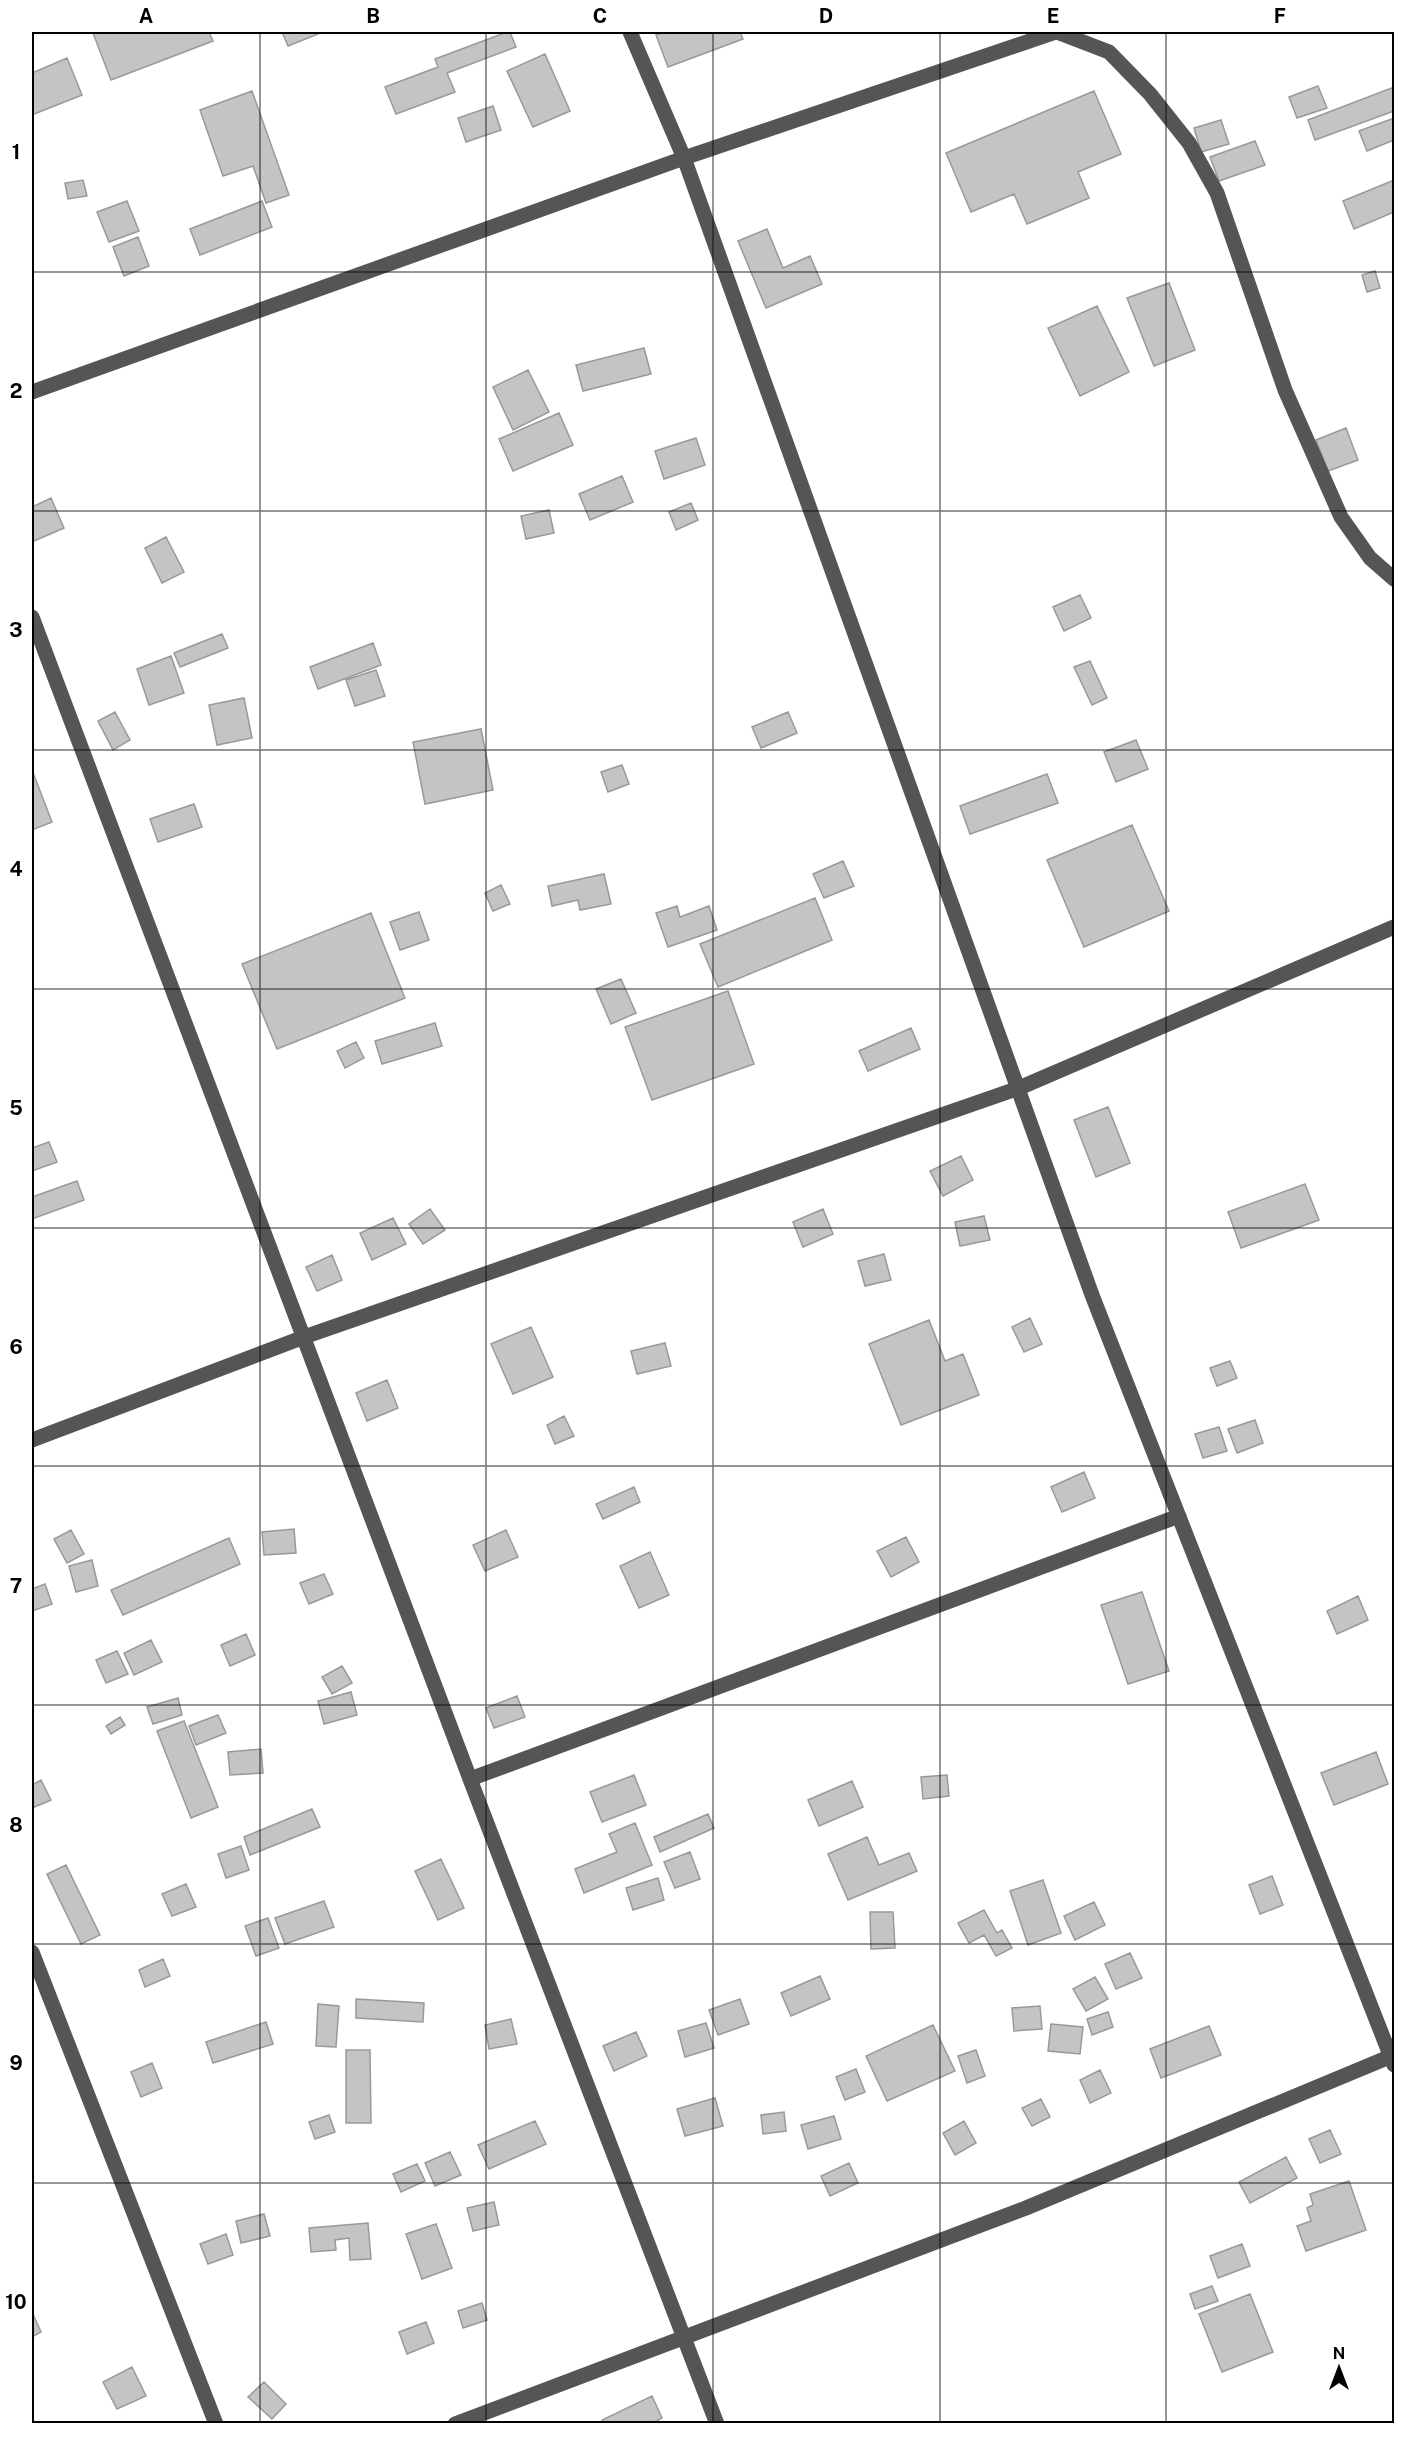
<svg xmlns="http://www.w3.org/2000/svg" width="1426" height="2455" font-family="'Public Sans',sans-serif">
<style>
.building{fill:#c4c4c4;stroke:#999;stroke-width:1.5}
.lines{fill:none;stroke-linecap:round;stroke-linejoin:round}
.minor{stroke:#555;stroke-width:15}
.grid{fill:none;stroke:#000;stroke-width:1.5;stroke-opacity:0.55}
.neatline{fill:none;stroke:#000;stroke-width:2}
.grid-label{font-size:20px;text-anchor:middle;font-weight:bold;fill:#000}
</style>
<rect width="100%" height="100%" fill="#fff"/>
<path class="building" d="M 96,32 L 209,32 L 213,41 L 111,80 L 93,33 Z
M 282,32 L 323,32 L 288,46 Z
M 507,32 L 510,32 L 516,47 L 447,73 L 455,92 L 396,114 L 385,87 L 438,67 L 435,59 Z
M 664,32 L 740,32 L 743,39 L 668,67 L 656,35 Z
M 545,54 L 570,111 L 533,127 L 507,71 Z
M 67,58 L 82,95 L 32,115 L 32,73 Z
M 1318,86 L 1327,108 L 1297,118 L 1289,97 Z
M 1394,87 L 1394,111 L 1315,140 L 1308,120 Z
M 252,91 L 289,195 L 266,203 L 253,166 L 223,176 L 200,110 Z
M 1094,91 L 1121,154 L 1078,172 L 1089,198 L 1027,224 L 1014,194 L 971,212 L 946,153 Z
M 493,106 L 501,130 L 466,142 L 458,118 Z
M 1394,118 L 1394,140 L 1367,151 L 1359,131 Z
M 1221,120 L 1229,144 L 1201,152 L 1194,128 Z
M 1255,141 L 1265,165 L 1219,181 L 1210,157 Z
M 83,180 L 87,196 L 68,199 L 65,183 Z
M 1394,180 L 1394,212 L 1354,229 L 1343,201 Z
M 127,201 L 139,231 L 109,242 L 97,212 Z
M 262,201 L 272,227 L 200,255 L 190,229 Z
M 767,229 L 783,268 L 810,256 L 822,284 L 766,308 L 738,241 Z
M 138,237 L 149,266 L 124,276 L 113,247 Z
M 1375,271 L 1380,288 L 1367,292 L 1362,275 Z
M 1169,283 L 1195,350 L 1154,366 L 1127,298 Z
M 1097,306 L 1129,372 L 1080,396 L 1048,328 Z
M 644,348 L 651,374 L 583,391 L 576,365 Z
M 528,370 L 549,412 L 513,430 L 493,387 Z
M 559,413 L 573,445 L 513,471 L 499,439 Z
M 1346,428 L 1358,460 L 1328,471 L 1316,440 Z
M 696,438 L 705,465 L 664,479 L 655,451 Z
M 622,476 L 633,502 L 590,520 L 579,494 Z
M 51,498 L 64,528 L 34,541 L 32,536 L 32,507 Z
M 691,503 L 698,520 L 676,530 L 669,512 Z
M 549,510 L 554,533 L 526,539 L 521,516 Z
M 166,537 L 184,572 L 162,583 L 145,548 Z
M 1080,595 L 1091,618 L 1064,631 L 1053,607 Z
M 222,634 L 228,648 L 180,667 L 174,653 Z
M 373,643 L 381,665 L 318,689 L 310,667 Z
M 171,656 L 184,693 L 149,705 L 137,669 Z
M 1090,661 L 1107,698 L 1092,705 L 1074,667 Z
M 376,670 L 385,696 L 355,706 L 346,680 Z
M 244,698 L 252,738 L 217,745 L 209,705 Z
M 115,712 L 130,740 L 113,750 L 98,721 Z
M 788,712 L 797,733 L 761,748 L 752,727 Z
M 481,729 L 493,790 L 425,804 L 413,742 Z
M 1136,740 L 1148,769 L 1116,782 L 1104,752 Z
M 622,765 L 629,784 L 608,792 L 601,772 Z
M 32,770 L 52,822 L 32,830 Z
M 1047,774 L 1058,803 L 970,834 L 960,806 Z
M 194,804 L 202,827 L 158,842 L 150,819 Z
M 1132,825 L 1169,911 L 1084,947 L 1047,860 Z
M 843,861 L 854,886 L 824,898 L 813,874 Z
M 604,874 L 611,904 L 580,910 L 578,900 L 552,906 L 548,886 Z
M 501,885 L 510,904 L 493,911 L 485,893 Z
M 815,898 L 832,940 L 718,987 L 700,944 Z
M 677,906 L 680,917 L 709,906 L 717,930 L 668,947 L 656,913 Z
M 419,912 L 429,940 L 400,950 L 390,922 Z
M 371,913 L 405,998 L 277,1049 L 242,964 Z
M 621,979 L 636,1013 L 611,1024 L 596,989 Z
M 728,991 L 754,1064 L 652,1100 L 625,1027 Z
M 435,1023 L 442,1046 L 382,1064 L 375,1041 Z
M 911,1028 L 920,1049 L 868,1071 L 859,1051 Z
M 356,1042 L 364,1058 L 345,1068 L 337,1051 Z
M 1108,1107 L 1130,1163 L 1096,1177 L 1074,1120 Z
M 49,1142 L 57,1162 L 32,1171 L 32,1148 Z
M 961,1156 L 973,1180 L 943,1196 L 930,1171 Z
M 77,1181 L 84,1200 L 32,1219 L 32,1197 Z
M 1305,1184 L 1319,1220 L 1241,1248 L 1228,1212 Z
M 430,1209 L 445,1230 L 423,1244 L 409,1224 Z
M 823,1209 L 833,1234 L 803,1247 L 793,1222 Z
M 984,1216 L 990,1240 L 960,1246 L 955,1222 Z
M 393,1218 L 406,1244 L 372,1260 L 360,1233 Z
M 884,1254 L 891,1280 L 865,1286 L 858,1261 Z
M 332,1255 L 342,1280 L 317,1291 L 306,1267 Z
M 1030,1318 L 1042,1344 L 1024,1352 L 1012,1327 Z
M 929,1320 L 945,1361 L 963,1354 L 979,1395 L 901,1425 L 869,1344 Z
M 531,1327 L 553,1377 L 513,1394 L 491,1344 Z
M 665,1343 L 671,1366 L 637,1374 L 631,1351 Z
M 1230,1361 L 1237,1378 L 1217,1386 L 1210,1368 Z
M 387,1380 L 398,1408 L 367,1421 L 356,1393 Z
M 564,1416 L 574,1436 L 555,1444 L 547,1425 Z
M 1255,1420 L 1263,1443 L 1237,1453 L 1228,1429 Z
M 1219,1427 L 1227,1451 L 1203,1458 L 1195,1434 Z
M 1084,1472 L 1095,1498 L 1062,1512 L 1051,1487 Z
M 634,1487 L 640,1502 L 603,1519 L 596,1504 Z
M 294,1529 L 296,1553 L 264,1555 L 262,1532 Z
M 71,1530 L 84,1554 L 67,1563 L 54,1539 Z
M 506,1530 L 518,1557 L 485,1571 L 473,1545 Z
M 906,1537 L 919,1562 L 891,1577 L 877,1551 Z
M 229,1538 L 240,1564 L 123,1615 L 111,1590 Z
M 650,1552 L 669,1595 L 639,1608 L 620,1566 Z
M 92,1560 L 98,1586 L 76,1592 L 69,1566 Z
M 324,1574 L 333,1594 L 309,1604 L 300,1583 Z
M 45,1584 L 52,1604 L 32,1611 L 32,1589 Z
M 1142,1592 L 1169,1671 L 1128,1684 L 1101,1605 Z
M 1358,1596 L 1368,1620 L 1337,1634 L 1327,1611 Z
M 246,1634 L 255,1655 L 230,1666 L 221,1645 Z
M 151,1640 L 162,1662 L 134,1675 L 124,1653 Z
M 117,1651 L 128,1674 L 106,1683 L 96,1660 Z
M 342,1666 L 352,1683 L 332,1694 L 322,1677 Z
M 351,1692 L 357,1715 L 324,1724 L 318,1701 Z
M 517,1696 L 525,1717 L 494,1728 L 486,1708 Z
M 178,1698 L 182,1715 L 153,1724 L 147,1707 Z
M 218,1715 L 226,1733 L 196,1745 L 189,1726 Z
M 120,1717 L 125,1725 L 111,1734 L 106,1726 Z
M 184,1721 L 218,1807 L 191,1818 L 157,1731 Z
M 261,1749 L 263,1773 L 230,1775 L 228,1752 Z
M 1376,1752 L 1388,1784 L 1334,1805 L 1321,1773 Z
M 634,1775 L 646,1805 L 602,1822 L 590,1792 Z
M 947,1775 L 949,1796 L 923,1799 L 921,1777 Z
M 41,1780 L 51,1800 L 32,1808 L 32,1785 Z
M 852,1781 L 863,1807 L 819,1826 L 808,1800 Z
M 312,1809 L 320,1827 L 250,1855 L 244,1837 Z
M 708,1814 L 714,1828 L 660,1852 L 654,1837 Z
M 635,1823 L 652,1865 L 584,1893 L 575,1869 L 617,1852 L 609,1834 Z
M 867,1837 L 879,1865 L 909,1853 L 917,1871 L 848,1900 L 828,1854 Z
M 241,1846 L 249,1870 L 226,1878 L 218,1854 Z
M 690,1852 L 700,1879 L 675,1888 L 664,1862 Z
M 441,1859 L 464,1908 L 438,1920 L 415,1871 Z
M 66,1865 L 100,1935 L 81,1944 L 47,1874 Z
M 1272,1876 L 1283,1905 L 1260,1914 L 1249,1885 Z
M 658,1878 L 664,1900 L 633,1910 L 626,1888 Z
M 1043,1880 L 1061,1933 L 1028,1945 L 1010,1891 Z
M 186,1884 L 196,1907 L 172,1916 L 162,1894 Z
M 324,1901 L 334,1927 L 285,1944 L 275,1918 Z
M 1094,1902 L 1105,1925 L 1075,1940 L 1064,1916 Z
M 984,1910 L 997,1933 L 1002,1930 L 1012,1948 L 996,1956 L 984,1935 L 969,1943 L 958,1923 Z
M 870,1912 L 893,1912 L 895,1948 L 871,1949 Z
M 268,1918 L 279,1948 L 256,1956 L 245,1926 Z
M 1130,1953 L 1142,1978 L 1116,1989 L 1105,1964 Z
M 163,1959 L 170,1976 L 145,1987 L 139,1970 Z
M 820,1976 L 830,1999 L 791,2016 L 781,1993 Z
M 1095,1977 L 1108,1999 L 1086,2011 L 1073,1989 Z
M 356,1999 L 424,2003 L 423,2022 L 356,2018 Z
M 740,1999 L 749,2024 L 718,2035 L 709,2010 Z
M 318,2004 L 339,2006 L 336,2047 L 316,2046 Z
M 1040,2006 L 1042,2029 L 1014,2031 L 1012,2008 Z
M 1108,2012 L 1113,2027 L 1092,2035 L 1087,2019 Z
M 511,2019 L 517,2044 L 489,2049 L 485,2025 Z
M 266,2022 L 273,2044 L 213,2063 L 206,2042 Z
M 706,2023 L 714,2048 L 685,2057 L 678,2031 Z
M 1051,2024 L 1083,2027 L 1080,2054 L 1048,2051 Z
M 933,2025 L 955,2071 L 887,2101 L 866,2056 Z
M 1209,2026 L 1221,2055 L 1161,2078 L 1150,2049 Z
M 636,2032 L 647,2056 L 614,2071 L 603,2046 Z
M 346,2050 L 370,2050 L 371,2123 L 346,2123 Z
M 976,2050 L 985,2076 L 967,2083 L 958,2056 Z
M 152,2063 L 162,2088 L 141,2097 L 131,2072 Z
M 856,2069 L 865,2092 L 845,2100 L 836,2077 Z
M 1100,2070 L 1111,2093 L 1090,2103 L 1080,2080 Z
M 715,2098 L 723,2126 L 685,2136 L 677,2109 Z
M 1041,2099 L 1050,2117 L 1032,2126 L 1022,2108 Z
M 784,2112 L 786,2131 L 763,2134 L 761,2115 Z
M 329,2115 L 335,2132 L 315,2139 L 309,2122 Z
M 834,2116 L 841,2139 L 808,2149 L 801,2125 Z
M 535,2121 L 546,2144 L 489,2169 L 478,2145 Z
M 964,2121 L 976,2143 L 955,2155 L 943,2133 Z
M 1330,2130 L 1341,2154 L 1320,2163 L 1309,2139 Z
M 450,2152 L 461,2175 L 435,2186 L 425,2163 Z
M 1286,2157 L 1297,2178 L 1250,2203 L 1239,2182 Z
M 849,2163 L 858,2183 L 830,2196 L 821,2176 Z
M 417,2164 L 425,2181 L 401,2192 L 393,2174 Z
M 1349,2181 L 1366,2230 L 1306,2251 L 1297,2226 L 1311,2221 L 1307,2208 L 1313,2205 L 1310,2194 Z
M 494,2202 L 499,2225 L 473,2231 L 467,2208 Z
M 264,2214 L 270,2236 L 241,2243 L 236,2221 Z
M 368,2223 L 371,2259 L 350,2260 L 349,2238 L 335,2240 L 336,2250 L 311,2252 L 309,2228 Z
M 436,2224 L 452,2268 L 422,2279 L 406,2234 Z
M 226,2234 L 233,2255 L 208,2264 L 200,2244 Z
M 1242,2244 L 1250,2266 L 1218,2278 L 1210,2256 Z
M 1212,2286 L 1218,2301 L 1195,2309 L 1190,2294 Z
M 1250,2294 L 1273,2352 L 1222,2372 L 1199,2314 Z
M 482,2303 L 487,2320 L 463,2328 L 458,2311 Z
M 32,2312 L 41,2332 L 32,2337 Z
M 426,2322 L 434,2343 L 407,2354 L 399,2332 Z
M 132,2367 L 146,2396 L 117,2409 L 103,2382 Z
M 264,2382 L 286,2404 L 272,2419 L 248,2397 Z
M 652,2396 L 662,2418 L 651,2424 L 604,2424 L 602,2420 Z"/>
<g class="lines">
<path class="minor" d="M 630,32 L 684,158 L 1092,1295 L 1394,2065
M 1057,32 L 1109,52 L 1150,94 L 1189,143 L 1217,193 L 1285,390 L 1341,517 L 1370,558 L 1394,579
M 32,392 L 684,158 L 1056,32
M 32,617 L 470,1779 L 717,2424
M 32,1440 L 304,1337 L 1019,1088 L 1394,927
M 470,1779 L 1179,1516
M 32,1952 L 216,2424
M 455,2424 L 1026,2208 L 1394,2055"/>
</g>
<path class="grid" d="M 260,32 L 260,2424M 486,32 L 486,2424M 713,32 L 713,2424M 940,32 L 940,2424M 1166,32 L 1166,2424M 32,272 L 1394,272M 32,511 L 1394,511M 32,750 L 1394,750M 32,989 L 1394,989M 32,1228 L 1394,1228M 32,1466 L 1394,1466M 32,1705 L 1394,1705M 32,1944 L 1394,1944M 32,2183 L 1394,2183"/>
<rect width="1426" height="2455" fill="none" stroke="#ffffff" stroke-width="66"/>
<g transform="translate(1339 2368)" stroke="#ffffff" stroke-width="4.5" paint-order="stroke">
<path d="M0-4.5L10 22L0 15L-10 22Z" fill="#000000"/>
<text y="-9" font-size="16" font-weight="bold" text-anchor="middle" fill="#000000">N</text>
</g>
<rect x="33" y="33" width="1360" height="2389" class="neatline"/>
<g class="grid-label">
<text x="146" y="23">A</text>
<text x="373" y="23">B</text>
<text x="600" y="23">C</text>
<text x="826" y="23">D</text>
<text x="1053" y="23">E</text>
<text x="1280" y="23">F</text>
<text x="16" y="159">1</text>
<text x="16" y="398">2</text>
<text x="16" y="637">3</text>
<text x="16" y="876">4</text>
<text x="16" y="1115">5</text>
<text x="16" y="1354">6</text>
<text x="16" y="1593">7</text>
<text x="16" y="1832">8</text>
<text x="16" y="2070">9</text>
<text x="16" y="2309">10</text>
</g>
</svg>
